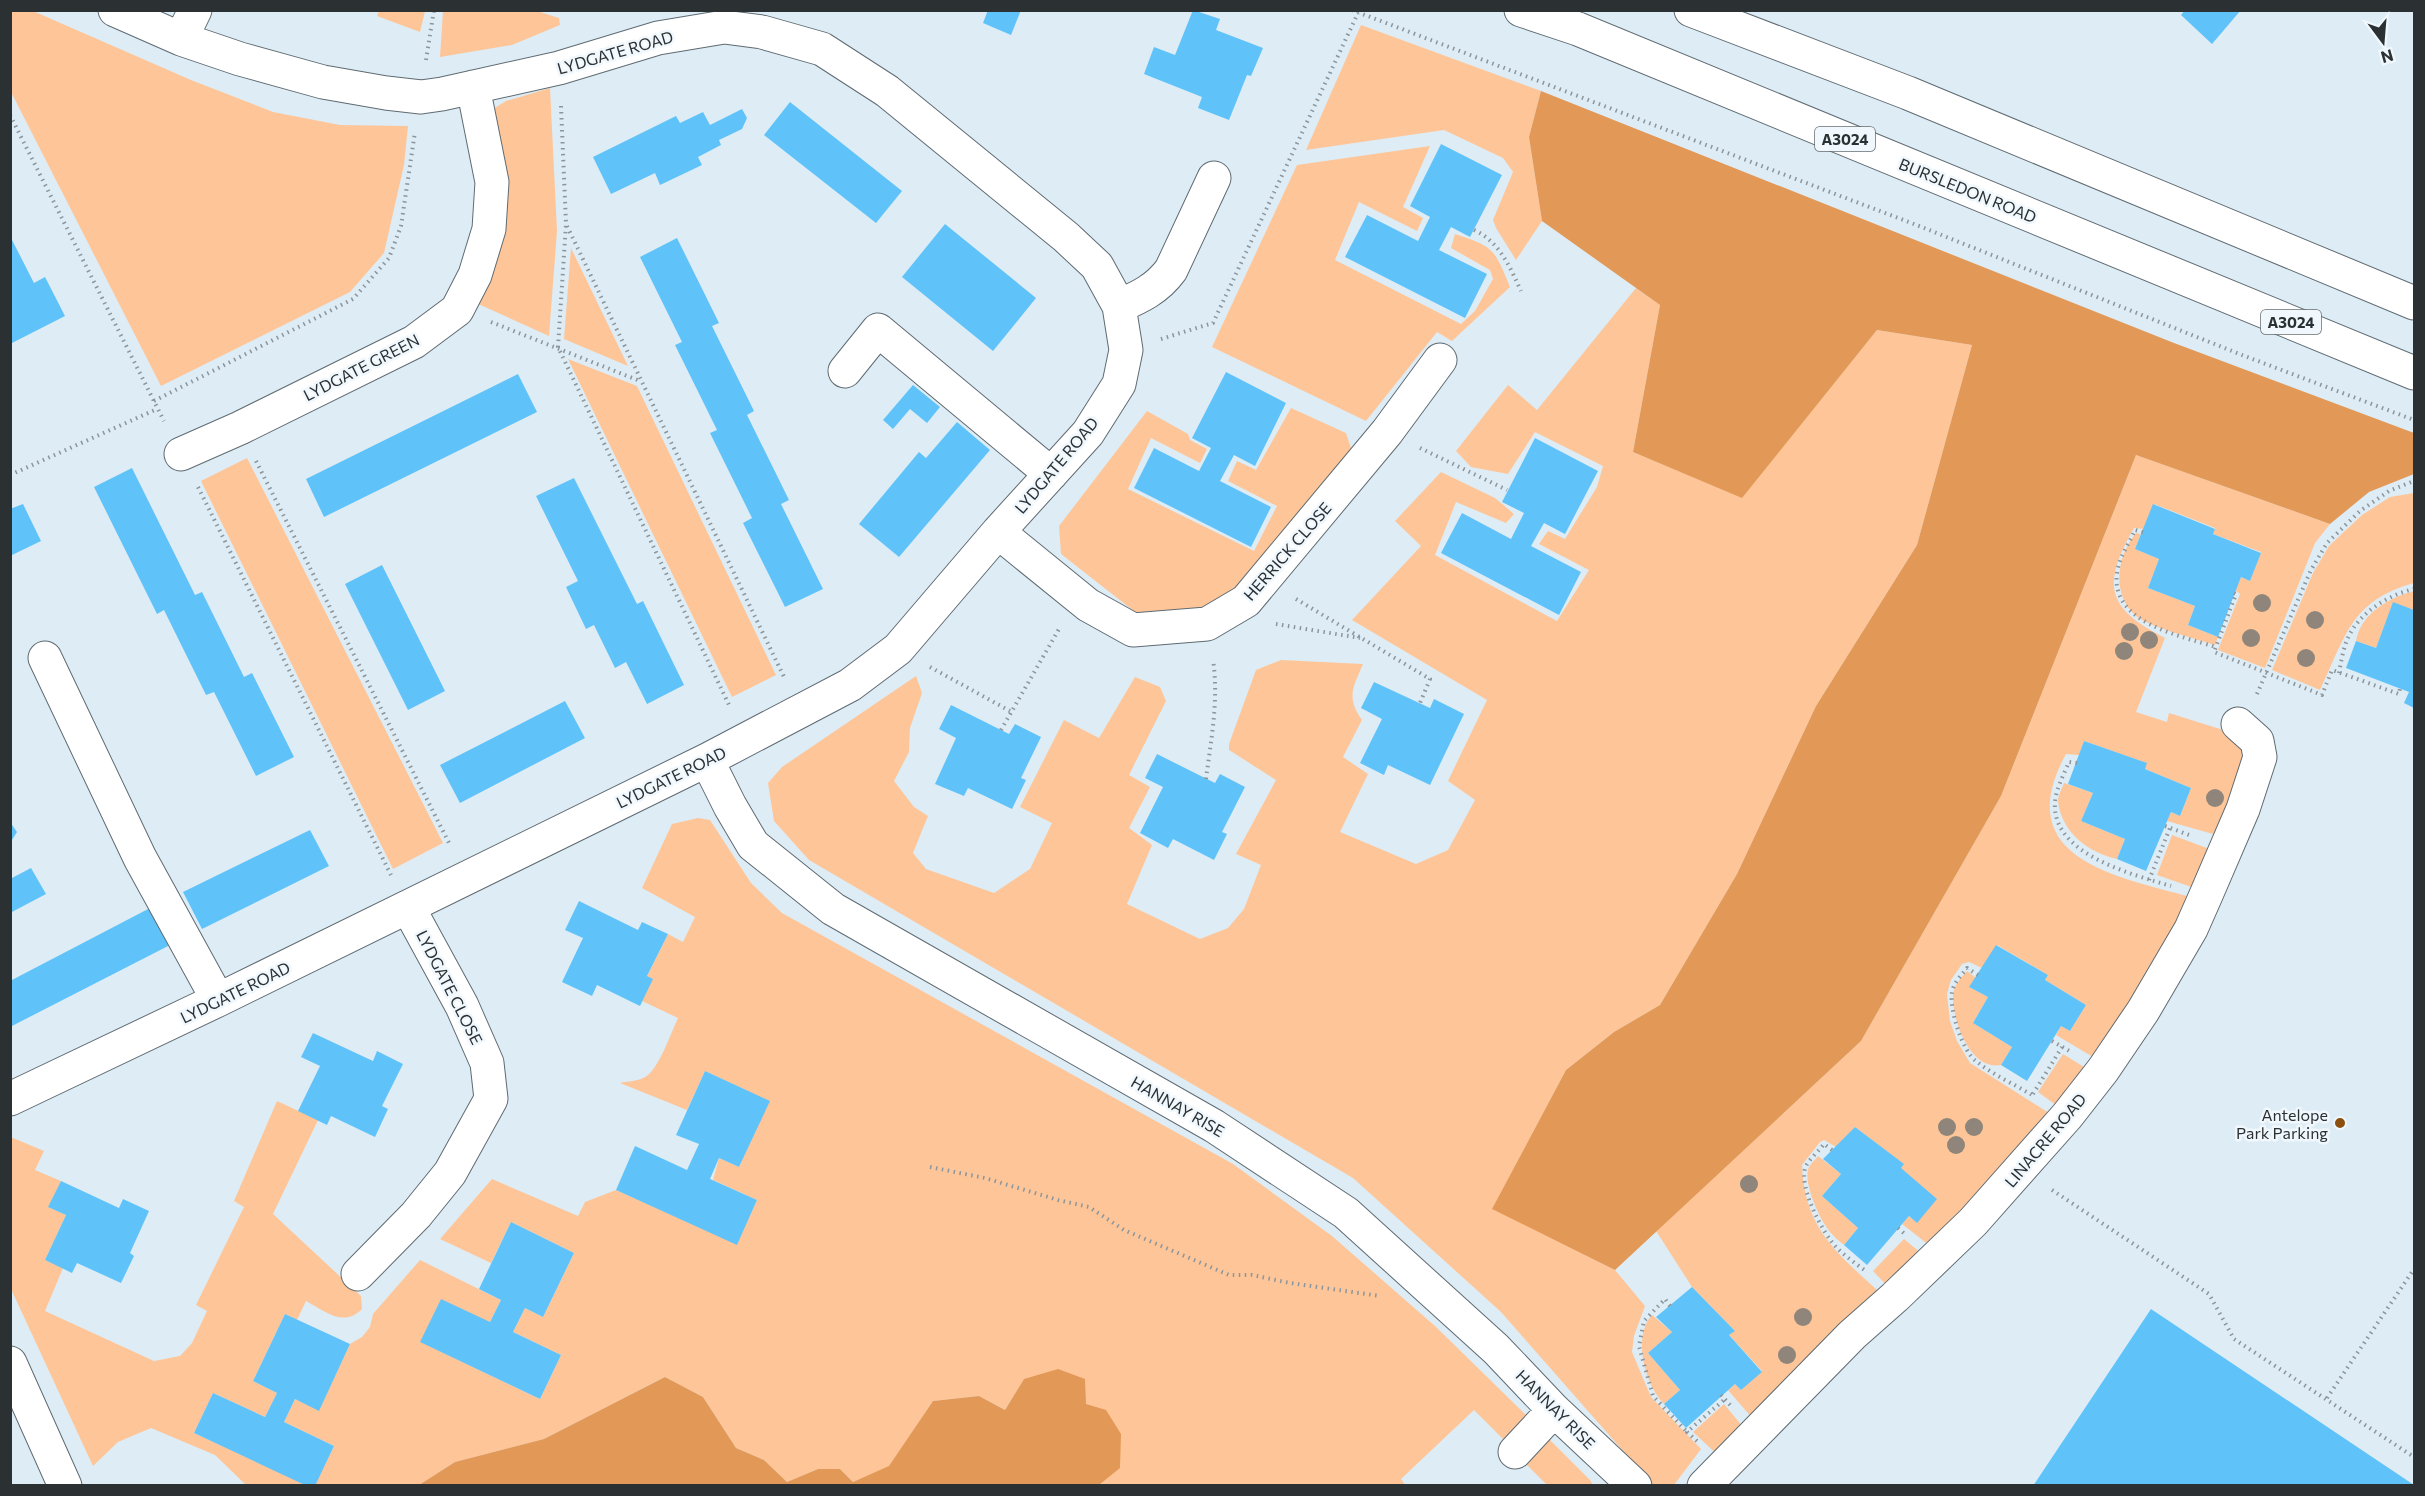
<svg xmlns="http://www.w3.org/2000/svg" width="2425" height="1496" font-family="Commissioner,sans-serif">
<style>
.green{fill:#fec698}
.forest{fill:#e29856}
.building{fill:#5fc3f9}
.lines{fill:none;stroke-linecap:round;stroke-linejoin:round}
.minor-casing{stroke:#5f6b72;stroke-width:35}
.major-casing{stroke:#5f6b72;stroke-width:35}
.path{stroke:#8b959b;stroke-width:4;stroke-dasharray:1.5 4.5;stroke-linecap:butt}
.minor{stroke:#fff;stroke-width:33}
.major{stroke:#fff;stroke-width:33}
.tree{fill:#8f857a}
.poi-dot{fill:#8c500e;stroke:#f0f8fe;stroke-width:2}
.labels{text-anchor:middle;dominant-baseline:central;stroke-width:5;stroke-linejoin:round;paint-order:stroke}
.shield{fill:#f0f8fe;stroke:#666c70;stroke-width:1.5}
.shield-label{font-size:15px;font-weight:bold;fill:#2b3033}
.street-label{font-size:16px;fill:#2b3033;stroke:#f0f8fe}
.poi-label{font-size:16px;fill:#2b3033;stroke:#f0f8fe;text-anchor:end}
</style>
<rect width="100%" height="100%" fill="#deecf5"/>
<path class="green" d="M 11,10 L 33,11 L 191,80 L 273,112 L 340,125 L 408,126 L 404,165 L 384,253 L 350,292 L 161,386 L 11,92 Z
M 379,11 L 425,11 L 420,32 L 377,16 Z
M 443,11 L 537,11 L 559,18 L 560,25 L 512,45 L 440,57 Z
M 1361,25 L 1541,91 L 1529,137 L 1542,221 L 1516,260 L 1496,228 L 1493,220 L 1513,172 L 1503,158 L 1444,130 L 1306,150 Z
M 550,88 L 557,231 L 549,336 L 476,303 L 493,109 L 506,101 Z
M 1430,146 L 1403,207 L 1423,218 L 1417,231 L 1359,202 L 1335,260 L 1461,324 L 1475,311 L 1493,279 L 1490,270 L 1451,248 L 1455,234 C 1494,247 1494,248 1510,287 L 1452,341 L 1437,332 L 1366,421 L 1212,347 L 1297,165 Z
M 571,248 L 628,366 L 564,339 Z
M 1636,288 L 1660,305 L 1633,452 L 1742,497 L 1877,330 L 1972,345 L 1917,545 L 1816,706 L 1737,874 L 1660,1005 L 1614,1032 L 1566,1070 L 1493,1208 L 1615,1270 L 1645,1306 L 1634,1336 L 1632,1352 L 1651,1397 L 1701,1449 L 1674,1485 L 1653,1485 L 1501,1312 L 1353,1178 L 809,860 L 774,821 L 768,783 L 782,767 L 916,676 L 922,693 L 910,728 L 909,752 L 894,781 L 914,807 L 928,816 L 913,853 L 926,869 L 994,893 L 1030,869 L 1052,823 L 1020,807 L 1064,720 L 1099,738 L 1135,677 L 1160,687 L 1166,701 L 1129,775 L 1150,787 L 1129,828 L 1152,845 L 1127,904 L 1200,939 L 1228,928 L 1244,909 L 1261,865 L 1236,854 L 1276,780 L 1229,750 L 1229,744 L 1256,670 L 1281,660 L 1363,664 C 1353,688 1346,697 1362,720 L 1343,757 L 1368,774 L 1340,832 L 1416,864 L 1448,850 L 1475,800 L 1448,781 L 1487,700 L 1352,620 L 1421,546 L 1395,521 L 1441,472 L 1495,498 L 1514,514 L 1506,523 L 1456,502 L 1435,555 L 1557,621 L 1589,570 L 1539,544 L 1548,531 L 1565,539 L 1597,487 L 1603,466 L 1535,432 L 1508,474 L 1471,467 L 1456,451 L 1508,385 L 1537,410 Z
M 568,359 L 637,386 L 776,675 L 732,697 Z
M 1291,408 L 1346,433 L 1353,454 L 1243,594 L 1204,617 L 1144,619 L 1061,554 L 1059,526 L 1147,411 L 1188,434 L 1190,440 L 1207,449 L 1200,463 L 1151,438 L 1128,489 L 1254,551 L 1277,506 L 1228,481 L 1237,461 L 1256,470 Z
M 2136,455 L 2330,524 L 2315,543 L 2265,668 L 2218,650 L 2240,594 L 2235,590 L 2241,577 L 2250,581 L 2261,552 L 2213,534 L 2215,528 L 2154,504 L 2144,529 L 2134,528 C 2102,584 2105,608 2165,638 L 2136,712 L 2167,722 L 2169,713 L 2236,734 C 2253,772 2234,801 2220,836 L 2167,821 L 2171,812 L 2180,816 L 2191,788 L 2145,769 L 2146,763 L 2084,741 L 2079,755 L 2066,754 C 2008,860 2119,877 2195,898 L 2098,1060 L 2056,1035 L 2061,1026 L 2070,1031 L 2086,1005 L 2045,980 L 2048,975 L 1997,945 L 1982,968 L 1969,962 L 1962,964 L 1951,980 L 1947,994 L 1950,1021 L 1957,1041 L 1970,1063 L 2057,1118 L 1934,1249 L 1902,1224 L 1909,1216 L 1917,1223 L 1901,1168 L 1903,1164 L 1855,1127 L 1836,1147 L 1824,1140 L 1820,1142 L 1802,1165 C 1804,1230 1840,1256 1885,1297 L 1753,1419 L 1728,1390 L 1735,1384 L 1741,1390 L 1762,1371 L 1729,1335 L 1734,1330 L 1692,1287 L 1656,1231 L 1861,1041 L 2001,796 Z
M 247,458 L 443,843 L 393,869 L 201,481 Z
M 2414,493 L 2414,583 C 2350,601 2346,636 2320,690 L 2272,670 L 2313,573 L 2329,546 L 2362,515 L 2390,497 Z
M 2136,533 L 2141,534 L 2135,549 L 2159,559 L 2148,588 L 2195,606 L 2188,625 L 2218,637 L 2215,645 C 2194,638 2150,628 2135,615 C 2111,593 2117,556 2136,533 Z
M 2414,591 L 2414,610 L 2393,603 L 2376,648 L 2356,641 C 2361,613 2389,598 2414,591 Z
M 2064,783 L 2093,793 L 2081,821 L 2125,839 L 2117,859 C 2089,853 2061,832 2058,801 C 2058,796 2062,788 2064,783 Z
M 698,818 L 710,820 L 751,883 L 782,913 L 1233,1164 L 1332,1236 L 1435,1326 L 1528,1417 L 1504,1440 L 1474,1410 L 1401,1479 L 1406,1486 L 1099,1485 L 1120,1467 L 1086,1405 L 1024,1379 L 1005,1410 L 979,1396 L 933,1401 L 889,1467 L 853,1482 L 840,1469 L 818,1469 L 787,1482 L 764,1460 L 736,1448 L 703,1397 L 665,1377 L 544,1439 L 455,1462 L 419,1485 L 315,1485 L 334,1446 L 284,1422 L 295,1399 L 319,1410 L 350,1344 L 362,1337 L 370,1327 L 373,1314 L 420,1260 L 501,1300 L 490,1322 L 421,1342 L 540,1399 L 561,1355 L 513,1332 L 525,1308 L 543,1317 L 574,1253 L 511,1222 L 491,1263 L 440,1239 L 492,1179 L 578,1216 L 585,1202 L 616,1190 L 737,1244 L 757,1200 L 713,1180 L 719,1158 L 739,1167 L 769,1101 L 705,1071 L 687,1110 L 620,1083 C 629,1081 641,1081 648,1075 C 660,1065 671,1033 678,1018 L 642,1001 L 652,979 L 647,976 L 668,934 L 683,942 L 695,917 L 642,888 L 672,824 Z
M 2172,835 L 2215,851 L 2200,890 L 2157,875 Z
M 1967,971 L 1976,978 L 1969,987 L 1988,997 L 1973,1023 L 2012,1047 L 2001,1065 C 1970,1071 1952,1020 1953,995 C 1954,985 1961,978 1967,971 Z
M 2063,1054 L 2097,1075 L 2067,1113 L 2038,1092 Z
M 277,1101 L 318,1120 L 273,1214 L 361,1296 L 362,1309 C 343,1328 325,1311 306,1301 L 297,1320 L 285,1314 L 253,1381 L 277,1393 L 265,1417 L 213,1393 L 194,1433 L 307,1485 L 246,1485 L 215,1455 L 151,1428 L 118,1442 L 93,1466 L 11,1289 L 10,1139 L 13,1138 L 44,1151 L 35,1170 L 61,1181 L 49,1207 L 66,1215 L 45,1260 L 63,1268 L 45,1311 L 154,1361 L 180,1356 L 192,1343 L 207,1311 L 196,1305 L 244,1207 L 234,1201 Z
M 1818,1156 L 1841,1174 L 1822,1196 L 1858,1228 L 1844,1245 C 1839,1241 1834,1237 1830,1232 C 1820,1220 1802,1182 1809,1167 C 1811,1163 1816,1159 1818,1156 Z
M 1904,1239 L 1928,1259 L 1893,1292 L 1873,1271 Z
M 1652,1315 L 1672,1332 L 1648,1353 L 1680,1390 L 1664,1404 C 1645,1385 1632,1336 1652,1315 Z
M 1724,1404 L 1748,1433 L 1721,1458 L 1693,1432 Z
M 1549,1439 L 1590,1480 L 1593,1485 L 1547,1485 L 1524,1462 Z"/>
<path class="forest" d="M 1541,91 L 2174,343 L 2414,433 L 2414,474 L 2369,492 L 2330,524 L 2136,455 L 2001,796 L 1861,1041 L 1615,1270 L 1492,1209 L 1566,1070 L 1614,1032 L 1660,1005 L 1737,874 L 1816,706 L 1917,545 L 1972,345 L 1877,330 L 1742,498 L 1633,452 L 1660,305 L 1542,221 L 1529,137 Z
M 1058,1369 L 1085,1379 L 1086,1404 L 1106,1410 L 1121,1434 L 1120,1468 L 1099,1485 L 419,1485 L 455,1462 L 544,1439 L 665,1377 L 703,1397 L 736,1448 L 764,1460 L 787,1482 L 818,1469 L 840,1469 L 853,1482 L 889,1466 L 933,1401 L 979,1396 L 1005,1410 L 1024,1379 Z"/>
<path class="building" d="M 988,10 L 1021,10 L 1011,35 L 983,23 Z
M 1193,10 L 1220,19 L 1216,30 L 1263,48 L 1251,76 L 1247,75 L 1229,120 L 1198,108 L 1202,97 L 1144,74 L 1154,47 L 1175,55 Z
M 2185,10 L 2241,10 L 2212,44 L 2181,15 Z
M 790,102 L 902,191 L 876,223 L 764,135 Z
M 742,109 L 747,118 L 742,129 L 719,140 L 721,145 L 698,157 L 702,165 L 660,185 L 655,173 L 611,194 L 593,157 L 676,116 L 680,123 L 703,112 L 710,125 Z
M 1441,144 L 1502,175 L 1470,237 L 1451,227 L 1439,250 L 1487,274 L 1465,318 L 1345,257 L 1367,215 L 1418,241 L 1430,217 L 1410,206 Z
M 945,224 L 1036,298 L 993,351 L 902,277 Z
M 10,236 L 34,283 L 45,277 L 65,316 L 10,344 Z
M 677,238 L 719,323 L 712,326 L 754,411 L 747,415 L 789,500 L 781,504 L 823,589 L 785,607 L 743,523 L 752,518 L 710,433 L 717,430 L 675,345 L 682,342 L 640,257 Z
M 1226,372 L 1286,403 L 1255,466 L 1234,455 L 1220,481 L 1271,507 L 1251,547 L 1134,488 L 1154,448 L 1199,471 L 1211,448 L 1192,438 Z
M 518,374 L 537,412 L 324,517 L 306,479 Z
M 913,385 L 940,407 L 927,423 L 910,409 L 893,429 L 883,420 Z
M 957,422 L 990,450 L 899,557 L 859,524 L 919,452 L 926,458 Z
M 1535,438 L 1598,471 L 1565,534 L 1544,523 L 1531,546 L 1581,572 L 1559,615 L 1441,553 L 1462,513 L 1511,539 L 1524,513 L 1502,502 Z
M 132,468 L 195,595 L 202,592 L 244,677 L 252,673 L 294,757 L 256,776 L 214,692 L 206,695 L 164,610 L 157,614 L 94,487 Z
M 574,478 L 637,604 L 643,601 L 684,685 L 647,704 L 626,662 L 615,668 L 594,625 L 586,629 L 566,587 L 578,581 L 536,496 Z
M 23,504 L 41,541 L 10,556 L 10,509 Z
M 2153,504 L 2215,529 L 2213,534 L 2261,553 L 2250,581 L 2241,577 L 2218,637 L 2188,625 L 2195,606 L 2148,588 L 2159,559 L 2135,549 Z
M 382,565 L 445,691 L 408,710 L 345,584 Z
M 2393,602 L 2414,610 L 2414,708 L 2404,703 L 2409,692 L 2346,668 L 2356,641 L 2376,648 Z
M 1374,682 L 1430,708 L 1434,699 L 1464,714 L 1430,785 L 1388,765 L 1384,775 L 1360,763 L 1382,719 L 1361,708 Z
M 565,701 L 585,738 L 460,803 L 440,765 Z
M 951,705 L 1009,734 L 1015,724 L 1041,737 L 1021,778 L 1026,780 L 1012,809 L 968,788 L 964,796 L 935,784 L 956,738 L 939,729 Z
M 2084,741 L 2147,763 L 2145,769 L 2191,788 L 2180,816 L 2171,812 L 2146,871 L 2117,859 L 2125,839 L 2081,821 L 2093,793 L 2068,784 Z
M 1157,754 L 1215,783 L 1220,774 L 1245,787 L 1222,832 L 1227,834 L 1214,860 L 1173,839 L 1168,848 L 1140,833 L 1163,787 L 1145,778 Z
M 10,822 L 17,832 L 10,843 Z
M 310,830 L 329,866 L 202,929 L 183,892 Z
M 31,868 L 46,894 L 10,913 L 10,879 Z
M 579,901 L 638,930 L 642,922 L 668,934 L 647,976 L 653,979 L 640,1006 L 597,985 L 592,996 L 562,982 L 583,938 L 565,930 Z
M 150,908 L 170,945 L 10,1027 L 10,981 Z
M 1996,945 L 2048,975 L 2045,980 L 2086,1005 L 2070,1031 L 2061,1026 L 2027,1081 L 2001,1065 L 2012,1047 L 1973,1023 L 1988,997 L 1969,987 Z
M 313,1033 L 373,1061 L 377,1051 L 403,1064 L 382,1106 L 388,1109 L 375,1137 L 331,1116 L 327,1125 L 298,1111 L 320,1066 L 301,1057 Z
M 705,1071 L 770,1101 L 739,1167 L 719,1158 L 710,1179 L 757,1200 L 737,1245 L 616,1190 L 635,1146 L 687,1170 L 699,1144 L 676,1135 Z
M 1855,1127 L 1904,1164 L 1901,1168 L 1937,1199 L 1917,1223 L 1909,1216 L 1867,1265 L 1844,1245 L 1858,1228 L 1822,1196 L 1841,1174 L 1823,1159 Z
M 61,1181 L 119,1208 L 123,1199 L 149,1211 L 130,1253 L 134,1256 L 121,1283 L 77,1263 L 72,1273 L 45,1260 L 66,1215 L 48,1207 Z
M 511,1222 L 574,1253 L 543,1317 L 525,1308 L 513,1332 L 561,1355 L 540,1399 L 420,1342 L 441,1299 L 490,1322 L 501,1300 L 479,1289 Z
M 1692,1287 L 1735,1331 L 1729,1335 L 1762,1372 L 1741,1390 L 1735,1384 L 1686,1428 L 1664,1404 L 1680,1390 L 1648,1353 L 1672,1332 L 1656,1317 Z
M 2151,1309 L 2414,1485 L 2414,1486 L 2033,1486 Z
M 285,1314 L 350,1344 L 319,1411 L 295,1399 L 284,1422 L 334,1446 L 315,1486 L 307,1486 L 194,1433 L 213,1393 L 265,1417 L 277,1393 L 253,1381 Z"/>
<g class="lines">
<defs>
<path id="minor" d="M 181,39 L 195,10
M 1119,306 C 1140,297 1157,289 1171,270 L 1214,178
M 845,371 L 878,330 L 1051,474
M 181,454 L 240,428 L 414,342 L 457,310 L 475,275 L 489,229 L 492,182 L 473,87
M 998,532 L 1088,605 L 1133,630 L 1207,624 L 1246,601 L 1387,432 L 1440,360
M 45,658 L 140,858 L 218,1000
M 707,760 L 730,806 L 753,845 L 833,909 L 1214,1126 L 1346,1213 L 1496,1349 L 1554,1410 L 1635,1486
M 10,1099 L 218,1000 L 707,760 L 850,685 L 898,649 L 998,532 L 1088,433 L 1119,384 L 1126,350 L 1119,306 L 1097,266 L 1066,237 L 887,91 L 822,49 L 762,32 L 724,27 L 658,38 L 559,68 L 442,94 L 421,97 L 386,93 L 323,82 L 240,59 L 181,39 L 115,10
M 358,1274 L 416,1215 L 450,1173 L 491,1099 L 487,1063 L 462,1006 L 408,907
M 10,1363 L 65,1486
M 1515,1452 L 1554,1410
M 1704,1486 L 1852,1335 L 1895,1297 L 1973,1222 L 2067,1116 L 2103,1070 L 2143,1011 L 2191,929 L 2206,895 L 2243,809 L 2260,757 L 2257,741 L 2238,724"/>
<path id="major" d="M 1521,10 L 1578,29 L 2414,373
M 1691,10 L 1908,93 L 2414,303"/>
</defs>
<use href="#minor" class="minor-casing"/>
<use href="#major" class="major-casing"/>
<path class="path" d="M 1352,10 L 1914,224 L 2242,355 L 2414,420
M 426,60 L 434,10
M 561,106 L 566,224 L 558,347 L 730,707
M 10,115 L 164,421
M 567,226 L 785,679
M 1474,230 C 1499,241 1510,267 1521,291
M 491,322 L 640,381
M 1161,339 L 1213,323 L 1358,13
M 154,401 L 353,299 L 389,258 L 401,226 L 415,132
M 1420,448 L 1507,490
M 256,461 L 450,845
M 10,475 L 157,409
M 198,487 L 391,875
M 2143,532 L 2135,530 C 2129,544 2119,557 2117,573 C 2110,623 2181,636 2216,647
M 2234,593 L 2236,594 L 2214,652 L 2322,695 L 2332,670 L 2399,694 L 2400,688
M 1296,599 L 1430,679 L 1420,703
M 1276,624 L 1360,638
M 930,667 L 1010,711
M 2339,673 C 2341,662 2343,650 2347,640 C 2358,613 2388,595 2414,589
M 2257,694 L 2311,570 L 2327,543 L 2360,511 L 2389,491 L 2414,481
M 1001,730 L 1059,629
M 2077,763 L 2069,762 C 2064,774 2056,789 2055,802 C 2051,854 2131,874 2171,886
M 1206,779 C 1211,740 1219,699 1213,660
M 2165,826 L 2192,836
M 2149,880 L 2170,828
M 1978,975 L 1967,968 C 1961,976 1954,982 1952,992 C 1949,1008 1962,1051 1976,1061 C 1993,1075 2014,1084 2032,1095
M 2052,1041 L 2071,1052
M 2033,1094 L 2062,1047
M 1832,1150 L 1824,1144 C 1819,1151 1810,1158 1806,1166 C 1797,1185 1823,1234 1837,1248 C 1845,1256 1856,1264 1866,1271
M 930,1167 L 985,1178 L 1058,1200 L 1089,1207 L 1124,1230 L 1229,1275 L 1252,1275 L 1290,1283 L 1380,1296
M 2052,1190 L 2209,1294 L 2234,1339 L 2414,1457
M 1898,1228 L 1906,1235
M 1670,1306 L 1665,1299 L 1644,1321 L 1639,1346 L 1653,1396 L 1687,1432
M 1721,1395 L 1731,1406
M 2327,1398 L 2414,1269
M 1697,1441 L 1687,1432 L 1725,1399"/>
<use href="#minor" class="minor"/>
<use href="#major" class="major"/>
</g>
<g class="tree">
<circle cx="2262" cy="603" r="9"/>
<circle cx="2315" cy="620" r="9"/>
<circle cx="2130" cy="632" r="9"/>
<circle cx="2251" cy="638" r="9"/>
<circle cx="2149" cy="640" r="9"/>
<circle cx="2124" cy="651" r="9"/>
<circle cx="2306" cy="658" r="9"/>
<circle cx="2215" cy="798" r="9"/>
<circle cx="1947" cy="1127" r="9"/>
<circle cx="1974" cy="1127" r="9"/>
<circle cx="1956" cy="1145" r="9"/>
<circle cx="1749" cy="1184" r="9"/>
<circle cx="1803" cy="1317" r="9"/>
<circle cx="1787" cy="1355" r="9"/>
</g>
<circle class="poi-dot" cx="2340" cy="1123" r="6"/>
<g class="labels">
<g class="shield">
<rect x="1815" y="127" width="60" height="24" rx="4.5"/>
<rect x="2261" y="310" width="60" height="24" rx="4.5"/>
</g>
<g class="shield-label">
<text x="1845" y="139">A3024</text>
<text x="2291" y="322">A3024</text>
</g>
<g class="street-label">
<text transform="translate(615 52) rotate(-16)">LYDGATE ROAD</text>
<text transform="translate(1968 190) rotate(22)">BURSLEDON ROAD</text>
<text transform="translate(361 367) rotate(-27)">LYDGATE GREEN</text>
<text transform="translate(1056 465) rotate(-50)">LYDGATE ROAD</text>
<text transform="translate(1287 551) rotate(-49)">HERRICK CLOSE</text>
<text transform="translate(671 777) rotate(-26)">LYDGATE ROAD</text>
<text transform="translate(450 987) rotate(63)">LYDGATE CLOSE</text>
<text transform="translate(235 992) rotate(-26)">LYDGATE ROAD</text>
<text transform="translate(1178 1106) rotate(30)">HANNAY RISE</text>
<text transform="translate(2045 1140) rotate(-50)">LINACRE ROAD</text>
<text transform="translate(1556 1409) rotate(45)">HANNAY RISE</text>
</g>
<g class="poi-label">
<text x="2328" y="1114">Antelope<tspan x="2328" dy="18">Park Parking</tspan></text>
</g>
</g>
<rect width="2425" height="1496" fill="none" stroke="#2b3033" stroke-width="24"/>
<g transform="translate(2383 42) rotate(164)" stroke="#f0f8fe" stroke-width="4.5" paint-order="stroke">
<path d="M0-4.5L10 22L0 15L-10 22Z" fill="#2b3033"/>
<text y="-9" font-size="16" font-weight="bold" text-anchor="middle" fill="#2b3033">N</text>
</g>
</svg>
